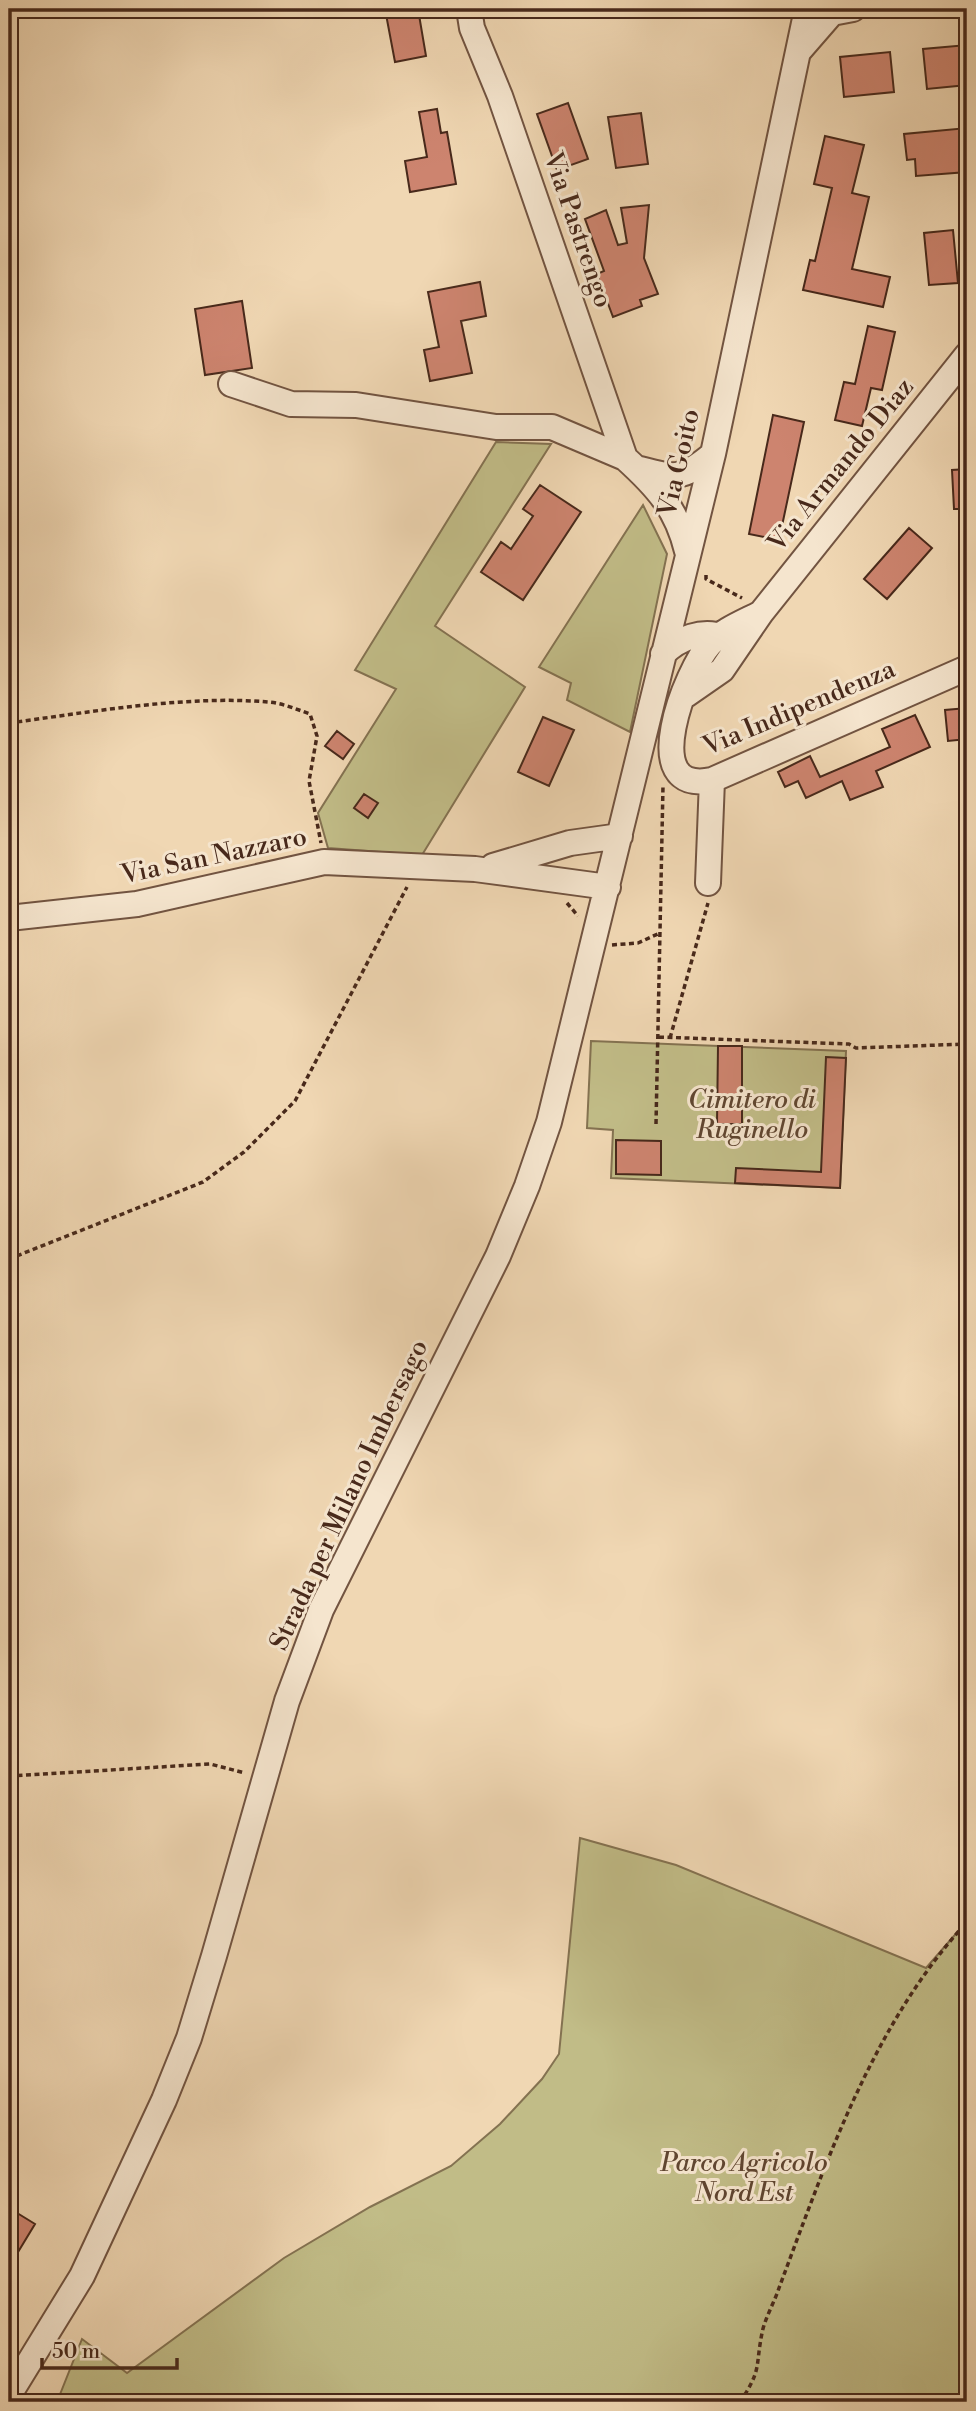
<svg xmlns="http://www.w3.org/2000/svg" width="976" height="2411" font-family="'Libre Bodoni',serif">
<style>
.green{fill:#c1bc87;stroke:#847251;stroke-width:2}
.building{fill:#cd846f;stroke:#48291b;stroke-width:2}
.lines{fill:none;stroke-linecap:round;stroke-linejoin:round}
.minor-casing{stroke:#725441;stroke-width:28}
.path{stroke:#48291b;stroke-width:3.5;stroke-dasharray:5 3.5;stroke-linecap:butt}
.minor{stroke:#f5e5ce;stroke-width:24}
.labels{text-anchor:middle;dominant-baseline:central;stroke-width:6;stroke-linejoin:round;paint-order:stroke}
.street-label{font-size:26px;fill:#48291b;stroke:#f5e5ce}
.park-label{font-size:26px;font-style:italic;fill:#604631;stroke:#f5e5ce}
</style>
<rect width="100%" height="100%" fill="#f0d7b3"/>
<filter id="stains"><feTurbulence type="fractalNoise" baseFrequency=".00286" numOctaves="4"/><feColorMatrix values="0 0 0 0 .2 0 0 0 0 .09 0 0 0 0 .02 0 0 0 .5 -.17"/></filter>
<radialGradient id="worn" r=".72"><stop offset=".6" stop-color="#630" stop-opacity="0"/><stop offset="1" stop-color="#630" stop-opacity=".3"/></radialGradient>
<path class="green" d="M 496,442 L 551,444 L 435,626 L 525,687 L 422,855 L 328,848 L 318,813 L 396,689 L 355,670 Z
M 643,505 L 667,554 L 630,732 L 567,700 L 571,683 L 539,667 Z
M 591,1041 L 846,1051 L 840,1188 L 611,1178 L 613,1130 L 587,1128 Z
M 580,1838 L 676,1865 L 926,1968 L 967,1921 L 967,2402 L 57,2402 L 82,2339 L 127,2373 L 284,2258 L 370,2207 L 451,2166 L 500,2124 L 542,2079 L 559,2054 Z"/>
<path class="building" d="M 385,9 L 418,9 L 426,56 L 395,62 Z
M 967,45 L 967,85 L 927,89 L 923,49 Z
M 890,52 L 894,92 L 844,97 L 840,57 Z
M 568,103 L 588,159 L 557,170 L 537,114 Z
M 437,109 L 441,133 L 447,132 L 456,184 L 410,192 L 405,161 L 427,157 L 419,112 Z
M 641,113 L 648,164 L 616,168 L 608,117 Z
M 967,128 L 967,172 L 916,176 L 915,159 L 907,160 L 904,134 Z
M 825,136 L 864,145 L 852,193 L 869,197 L 852,269 L 890,277 L 883,307 L 803,290 L 810,260 L 815,261 L 832,188 L 814,184 Z
M 649,205 L 644,258 L 658,294 L 640,300 L 642,306 L 613,317 L 597,274 L 604,271 L 585,219 L 606,210 L 618,245 L 627,243 L 621,208 Z
M 953,230 L 958,283 L 929,285 L 924,233 Z
M 480,282 L 486,316 L 461,321 L 472,373 L 430,381 L 424,350 L 439,347 L 428,292 Z
M 242,301 L 252,368 L 205,375 L 195,309 Z
M 868,326 L 895,332 L 882,390 L 871,388 L 862,426 L 835,420 L 844,382 L 855,384 Z
M 773,415 L 804,422 L 779,540 L 749,534 Z
M 967,469 L 967,509 L 954,509 L 952,470 Z
M 540,485 L 581,512 L 523,600 L 481,572 L 501,542 L 511,549 L 533,516 L 523,509 Z
M 909,528 L 932,548 L 887,599 L 864,579 Z
M 967,708 L 967,739 L 948,741 L 945,710 Z
M 915,715 L 930,747 L 876,771 L 883,787 L 850,800 L 842,781 L 806,798 L 798,781 L 785,787 L 778,772 L 810,756 L 820,777 L 890,747 L 882,729 Z
M 543,717 L 574,730 L 549,786 L 518,772 Z
M 337,731 L 354,744 L 343,759 L 325,746 Z
M 364,794 L 378,803 L 368,818 L 354,808 Z
M 718,1046 L 742,1046 L 742,1124 L 717,1124 Z
M 826,1057 L 846,1058 L 840,1188 L 735,1183 L 736,1168 L 821,1172 Z
M 616,1140 L 661,1141 L 661,1175 L 616,1174 Z
M 9,2208 L 35,2224 L 9,2267 Z"/>
<g class="lines">
<defs>
<path id="minor" d="M 469,9 L 472,28 L 500,96 L 625,458 C 657,487 677,509 687,551
M 799,51 L 832,13 L 853,9
M 231,384 L 291,404 L 356,405 L 496,427 L 552,427 L 625,458
M 636,468 C 675,478 681,481 713,454
M 761,613 C 744,622 723,630 710,644 C 687,669 635,796 712,780 L 967,668
M 663,654 C 679,638 702,629 724,637
M 686,695 L 722,670 L 761,613 L 967,355
M 493,866 L 570,843 L 620,836
M 708,883 L 712,780
M 9,918 L 137,904 L 324,862 L 475,869 L 608,887
M 9,2395 L 82,2276 L 164,2100 L 189,2038 L 214,1956 L 287,1701 L 321,1610 L 498,1256 L 527,1186 L 549,1122 L 713,454 L 807,9"/>
</defs>
<use href="#minor" class="minor-casing"/>
<path class="path" d="M 706,575 L 706,579 L 742,598
M 9,723 C 91,712 186,695 268,702 C 282,703 296,709 310,714 L 317,736 L 309,781 L 321,843
M 567,903 L 578,916
M 612,945 L 638,943 L 660,933
M 659,1037 L 849,1044 L 856,1048 L 967,1044
M 670,1038 L 708,903
M 656,1124 L 663,786
M 9,1259 L 203,1182 L 244,1152 L 295,1101 L 407,887
M 9,1776 L 210,1764 L 245,1773
M 740,2402 C 762,2369 755,2369 762,2333 C 765,2318 774,2303 779,2288 C 827,2160 873,2024 967,1922"/>
<use href="#minor" class="minor"/>
</g>
<g class="labels">
<g class="street-label">
<text transform="translate(578 230) rotate(71)">Via Pastrengo</text>
<text transform="translate(679 463) rotate(-77)">Via Goito</text>
<text transform="translate(841 465) rotate(-51)">Via Armando Diaz</text>
<text transform="translate(799 708) rotate(-23)">Via Indipendenza</text>
<text transform="translate(214 856) rotate(-12)">Via San Nazzaro</text>
<text transform="translate(349 1495) rotate(-65)">Strada per Milano Imbersago</text>
</g>
<g class="park-label">
<text x="752" y="1100">Cimitero di<tspan x="752" dy="30">Ruginello</tspan></text>
<text x="744" y="2163">Parco Agricolo<tspan x="744" dy="30">Nord Est</tspan></text>
</g>
</g>
<rect width="976" height="2411" fill="none" stroke="#f0d7b3" stroke-width="35"/>
<rect x="10" y="10" width="955" height="2390" fill="none" stroke="#48291b" stroke-width="3.5"/>
<rect x="18" y="18" width="941" height="2376" fill="none" stroke="#48291b" stroke-width="2"/>
<path d="M42 2358v10h135v-10" fill="none" stroke="#48291b" stroke-width="3.5"/>
<text x="52" y="2358" font-size="21" fill="#48291b" stroke="#f5e5ce" stroke-width="5" paint-order="stroke">50 m</text>
<rect width="100%" height="100%" filter="url(#stains)"/>
<rect width="100%" height="100%" fill="url(#worn)"/>
</svg>
